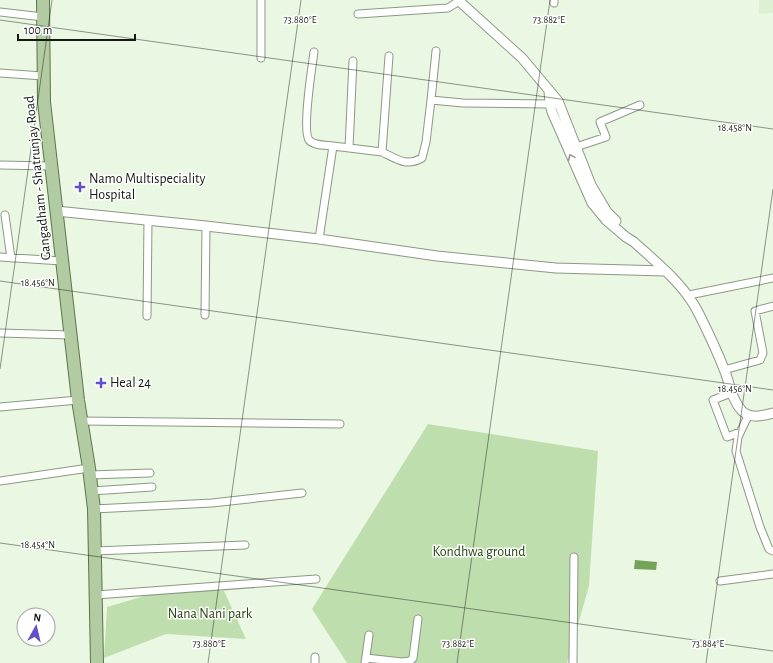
<svg xmlns="http://www.w3.org/2000/svg" width="773" height="663" font-family="'Alegreya Sans',sans-serif">
<style>
.built{fill:#def0d4}
.green{fill:#bfdeae}
.water{fill:#75a357}
.lines{fill:none;stroke-linecap:round;stroke-linejoin:round}
.minor-casing{stroke:#8c9885;stroke-width:9}
.tertiary-casing{stroke:#8c9885;stroke-width:11}
.primary-casing{stroke:#5a7648;stroke-width:14}
.minor{stroke:#fff;stroke-width:7}
.tertiary{stroke:#fff;stroke-width:9}
.primary{stroke:#b2cba3;stroke-width:12}
.oneway{stroke:#959894}
.ticks{fill:none;stroke:#141912;stroke-width:1;stroke-opacity:0.45}
.poi-dot{fill:#6150c9;stroke:#fff;stroke-width:1.5}
.labels{text-anchor:middle;dominant-baseline:central;stroke-width:3;stroke-linejoin:round;paint-order:stroke}
.street-label{font-size:14px;fill:#141912;stroke:#fff}
.poi-label{font-size:14px;fill:#141912;stroke:#fff;text-anchor:start}
.park-label{font-size:14px;fill:#25440d;stroke:#fff}
.ticks-label{font-size:10px;text-anchor:middle;fill:#141912;stroke:#fff;stroke-width:3;stroke-linejoin:round;paint-order:stroke}
</style>
<rect width="100%" height="100%" fill="#eaf8e3"/>
<path class="built" d="M 759,0 L 773,0 L 773,13 L 759,14 Z"/>
<path class="green" d="M 428,424 L 598,451 L 589,586 L 567,663 L 347,663 L 312,609 Z
M 161,591 L 224,591 L 246,639 L 166,634 L 104,658 L 107,607 Z"/>
<path class="water" d="M 635,560 L 657,562 L 656,570 L 634,569 Z"/>
<g class="lines">
<defs>
<path id="minor" d="M 554,3 L 554,0
M 0,12 L 43,17
M 358,14 L 448,8 L 459,1
M 314,52 C 312,67 302,130 309,140 C 314,146 326,145 333,146
M 261,58 L 261,0
M 0,73 L 43,76
M 431,100 L 436,51
M 576,147 L 606,137 L 600,122 L 640,105
M 349,148 L 353,61
M 382,152 C 397,159 406,167 422,158 L 426,142 L 431,100 L 463,103 L 550,104 L 554,103
M 0,165 L 51,166
M 5,215 L 11,258
M 319,239 L 333,146 L 382,152 L 389,56
M 0,257 L 62,261
M 689,295 L 773,278
M 205,315 L 206,226
M 147,316 L 148,220
M 0,333 L 70,335
M 724,370 L 760,360 L 763,353 L 755,311 L 773,306
M 731,393 L 713,400 L 727,437 L 740,432
M 0,407 L 78,400
M 748,416 L 738,437 L 736,451 L 760,527 L 769,549 L 773,551
M 81,421 L 340,424
M 90,475 L 150,473
M 0,481 L 89,468
M 92,491 L 152,487
M 94,509 L 212,503 L 302,493
M 95,551 L 245,545
M 720,581 L 773,574
M 96,595 L 316,579
M 366,658 L 402,662 L 410,661 L 413,658 L 418,619
M 315,663 L 315,657
M 365,663 L 369,635
M 573,663 L 574,557"/>
<path id="tertiary" d="M 458,0 L 522,58 L 558,101 L 591,185 L 607,212 L 616,221
M 549,91 L 550,104 L 552,112 L 592,203 L 606,220 L 626,237 L 634,242 C 658,264 685,285 699,314 C 708,332 717,351 724,369 C 730,383 731,399 742,411 C 751,419 762,416 773,413
M 56,211 L 206,226 L 319,239 L 437,256 L 556,268 L 665,271"/>
<path id="primary" d="M 43,0 L 44,102 L 78,400 L 89,468 L 94,509 L 97,663"/>
</defs>
<use href="#minor" class="minor-casing"/>
<use href="#tertiary" class="tertiary-casing"/>
<use href="#primary" class="primary-casing"/>
<use href="#minor" class="minor"/>
<use href="#tertiary" class="tertiary"/>
<use href="#primary" class="primary"/>
</g>
<defs><path id="oneway-chevron" d="M-2-3.5L2.5 0L-2 3.5" fill="none" stroke-width="1.6" stroke-linecap="round" stroke-linejoin="round"/></defs>
<use class="oneway" href="#oneway-chevron" transform="translate(571 157) rotate(-114)"/>
<path class="ticks" d="M 0,20 L 773,129M 0,281 L 773,390M 0,369 L 52,0M 0,543 L 773,651M 208,663 L 301,0M 457,663 L 550,0M 706,663 L 773,189"/>
<g class="poi-dot">
<path d="M78 181h4v4h4v4h-4v4h-4v-4h-4v-4h4z"/>
<path d="M99 377h4v4h4v4h-4v4h-4v-4h-4v-4h4z"/>
</g>
<g class="labels">
<g class="street-label">
<text transform="translate(38 178) rotate(-96)">Gangadham - Shatrunjay Road</text>
</g>
<g class="poi-label">
<text x="89" y="179">Namo Multispeciality<tspan x="89" dy="16">Hospital</tspan></text>
<text x="110" y="383">Heal 24</text>
</g>
<g class="park-label">
<text x="479" y="552">Kondhwa ground</text>
<text x="210" y="614">Nana Nani park</text>
</g>
</g>
<g class="ticks-label">
<text x="300" y="23">73.880°E</text>
<text x="549" y="23">73.882°E</text>
<text x="735" y="131">18.458°N</text>
<text x="38" y="286">18.456°N</text>
<text x="735" y="392">18.456°N</text>
<text x="38" y="548">18.454°N</text>
<text x="209" y="647">73.880°E</text>
<text x="458" y="647">73.882°E</text>
<text x="708" y="647">73.884°E</text>
</g>
<g transform="translate(36 627) rotate(8)"><circle r="19" fill="#ffffff" stroke="#a1a3a0"/>
<path d="M0-3L7 15L0 10L-7 15Z" fill="#6150c9"/>
<text y="-6" font-size="11" font-weight="bold" text-anchor="middle" fill="#141912">N</text>
</g>
<path d="M18 34v6h117v-6" fill="none" stroke="#141912" stroke-width="2"/>
<text x="24" y="34" font-size="12" fill="#141912" stroke="#ffffff" stroke-width="3" paint-order="stroke">100 m</text>
</svg>
